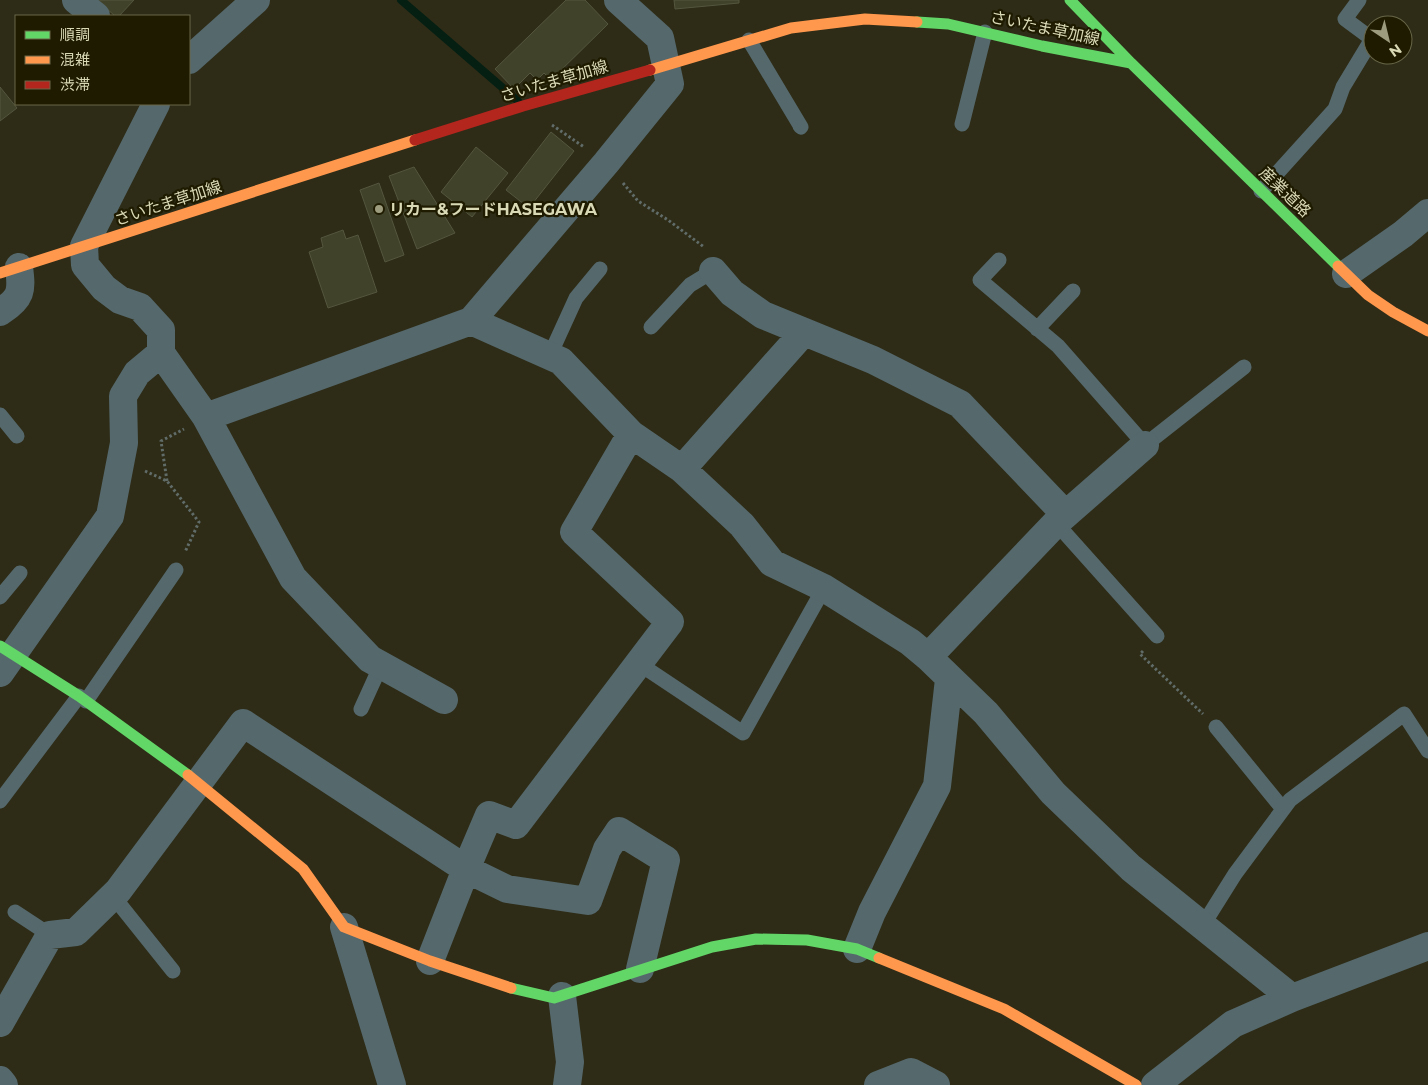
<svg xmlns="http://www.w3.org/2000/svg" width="1428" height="1085" font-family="Montserrat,'Noto Sans JP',sans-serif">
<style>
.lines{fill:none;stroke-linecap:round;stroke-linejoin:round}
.stream{stroke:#051f13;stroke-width:8}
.building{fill:#40432a;stroke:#54563e}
.path{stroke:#616c69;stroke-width:3;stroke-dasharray:2.5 2.5;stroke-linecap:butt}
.lane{stroke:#55686c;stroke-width:15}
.street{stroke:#55686c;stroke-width:28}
.fast{stroke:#63d668;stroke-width:11}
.slow{stroke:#ff974d;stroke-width:11}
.jam{stroke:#b3261e;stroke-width:11}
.poi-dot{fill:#9e9c7e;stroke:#1e1b00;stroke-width:2}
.labels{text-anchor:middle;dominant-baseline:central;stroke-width:4.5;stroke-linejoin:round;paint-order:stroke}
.street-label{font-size:16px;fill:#dad9b6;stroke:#1e1b00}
.poi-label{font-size:16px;font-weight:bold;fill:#dad9b6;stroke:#1e1b00;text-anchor:start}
</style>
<rect width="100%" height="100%" fill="#2e2c17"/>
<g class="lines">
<path class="stream" d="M 401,0 L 518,101"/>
</g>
<path class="building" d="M 97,0 L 134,0 L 119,16 L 115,16 Z
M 566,0 L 585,0 L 608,24 L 551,80 L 544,73 L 537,80 L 530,73 L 514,89 L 495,69 Z
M 674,0 L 739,0 L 739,3 L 675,9 Z
M 0,87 L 17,108 L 0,121 Z
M 551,132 L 574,151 L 529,208 L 506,190 Z
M 476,147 L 508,173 L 472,217 L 441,192 Z
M 414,167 L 455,233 L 417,249 L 389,176 Z
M 379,183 L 404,255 L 385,262 L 360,190 Z
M 343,230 L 346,239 L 358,235 L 377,292 L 328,308 L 309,252 L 323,247 L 321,238 Z"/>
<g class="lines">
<path class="path" d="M 552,125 L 584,147
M 623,183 L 638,201 L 668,220 L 704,247
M 145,471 L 167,481 L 199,522 L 185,552
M 167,481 L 161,441 L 184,429
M 1143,651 L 1140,654 L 1203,714"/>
<path class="lane" d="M 749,40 L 801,127 L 800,126
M 962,124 L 985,32
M 1261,191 L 1335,109 L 1343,87 L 1372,39 L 1345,19 L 1359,0
M 999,260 L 980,280 L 1058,346 L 1145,445 L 1244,367
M 651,327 L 690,285 L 713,271
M 1037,329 L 1073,291
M 550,355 L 576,298 L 600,269
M 0,415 L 17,436
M 1056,523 L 1157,636
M 0,597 L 20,573
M 638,663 L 743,733 L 824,588
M 86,701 L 176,570
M 361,709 L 381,665
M 1216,727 L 1283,809
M 0,801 L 79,696
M 113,896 L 173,971
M 15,912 L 50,935
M 1203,925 L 1235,874 L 1290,800 L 1404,714 L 1428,751"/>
<path class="street" d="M 76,0 L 96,16
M 189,60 L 256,0
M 156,104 L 84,246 L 85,265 L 104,288 L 120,300 L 140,307 L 161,330 L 161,353 L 206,417 L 293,578 L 370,659 L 444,700
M 713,271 L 732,293 L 763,315 L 873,360 L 960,404 L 1065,514
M 1346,274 L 1403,234 L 1428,213
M 0,312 C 22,298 22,291 19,267
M 471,321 L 561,361 L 631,434 L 682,469 L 742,525 L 772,563 L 824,588 L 910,642 L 928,657 L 986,713 L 1053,793 L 1131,868 L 1292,998
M 206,417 L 471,321 L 606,163 L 670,84 L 660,38 L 618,0
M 682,469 L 804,332
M 928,657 L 1056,523 L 1145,445
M 0,673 L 110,516 L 124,443 L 123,396 L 137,373 L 161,353
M 344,927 L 392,1085
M 857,949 L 872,912 L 937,786 L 949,679
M 430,961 L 466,869 L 489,815 L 516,825 L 670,622 L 574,532 L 631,434
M 562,996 L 570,1062 L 567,1085
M 0,1023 L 50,935 L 76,932 L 118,891 L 243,723 L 466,869 L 507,889 L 588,901 L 607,849 L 619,831 L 666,860 L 640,969
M 0,1080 L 4,1085
M 878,1085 L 911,1072 L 936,1085
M 1155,1085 L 1233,1024 L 1292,998 L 1428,946"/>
<path class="fast" d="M 1070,0 L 1131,63 L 1338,266
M 917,22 L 948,24 L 1042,46 L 1131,63
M 0,646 L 79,696 L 188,775
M 511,988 L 554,998 L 712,947 L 756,939 L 807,940 L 857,949 L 879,958"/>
<path class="slow" d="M 650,70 L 791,28 L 865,19 L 917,22
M 1338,266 L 1368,295 L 1393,312 L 1428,331
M 0,273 L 415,140
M 188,775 L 303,869 L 344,927 L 430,961 L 511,988
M 879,958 L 1004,1009 L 1136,1085"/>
<path class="jam" d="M 415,140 L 523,106 L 650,70"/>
</g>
<circle class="poi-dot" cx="379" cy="209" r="5"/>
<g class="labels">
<g class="street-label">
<text transform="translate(1045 28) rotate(12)">さいたま草加線</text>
<text transform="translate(554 81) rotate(-16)">さいたま草加線</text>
<text transform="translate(1285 192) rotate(44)">産業道路</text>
<text transform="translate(168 203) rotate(-18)">さいたま草加線</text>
</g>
<g class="poi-label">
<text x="389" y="209">リカー&amp;フードHASEGAWA</text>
</g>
</g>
<rect x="15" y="15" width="175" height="90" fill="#1e1b00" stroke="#696749"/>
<rect x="25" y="31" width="25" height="8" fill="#63d668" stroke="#696749"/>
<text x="60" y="40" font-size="15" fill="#dad9b6">順調</text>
<rect x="25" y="56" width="25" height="8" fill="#ff974d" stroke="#696749"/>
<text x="60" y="65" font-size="15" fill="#dad9b6">混雑</text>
<rect x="25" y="81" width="25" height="8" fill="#b3261e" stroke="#696749"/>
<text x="60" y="90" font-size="15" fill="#dad9b6">渋滞</text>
<g transform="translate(1388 40) rotate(145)"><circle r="24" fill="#1e1b00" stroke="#696749"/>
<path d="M0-4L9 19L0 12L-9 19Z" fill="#9e9c7e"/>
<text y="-8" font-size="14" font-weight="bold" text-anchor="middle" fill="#dad9b6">N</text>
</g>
</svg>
